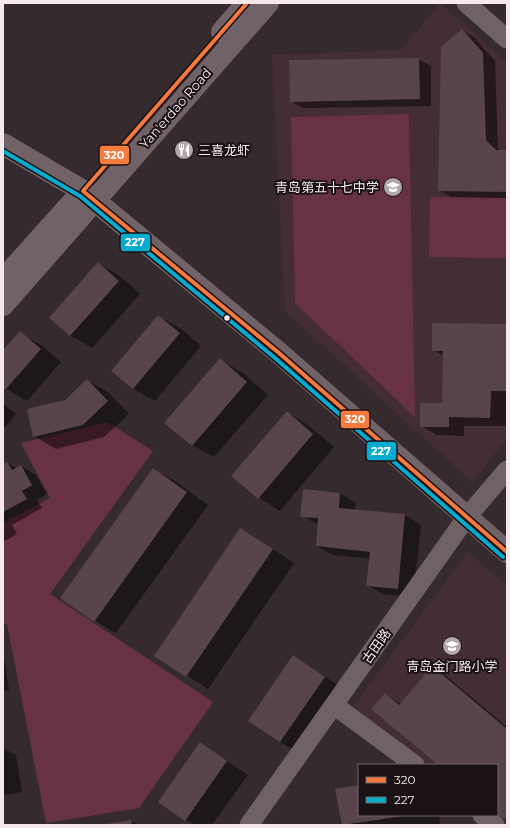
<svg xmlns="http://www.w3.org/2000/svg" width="510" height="828" font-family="Montserrat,'Noto Sans SC',sans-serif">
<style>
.built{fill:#442d35}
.green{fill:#683246}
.shadow{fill:#0007}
.building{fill:#58444c}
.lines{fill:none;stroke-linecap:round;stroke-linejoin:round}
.minor{stroke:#6f6266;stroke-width:19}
.major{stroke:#716267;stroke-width:22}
.bus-1-casing{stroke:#1a1215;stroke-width:7}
.bus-2-casing{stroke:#1a1215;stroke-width:7}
.bus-1{stroke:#f6793e;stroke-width:4}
.bus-2{stroke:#06acd0;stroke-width:4}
.bus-dot{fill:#f6e9ec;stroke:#1a1215;stroke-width:1.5}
.labels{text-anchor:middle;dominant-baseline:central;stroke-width:4;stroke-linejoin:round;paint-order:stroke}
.street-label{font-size:13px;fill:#f6e9ec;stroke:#1a1215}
.poi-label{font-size:13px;fill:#f6e9ec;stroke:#1a1215;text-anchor:start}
.line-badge{stroke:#1a1215;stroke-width:1.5}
.badge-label{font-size:11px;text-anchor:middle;font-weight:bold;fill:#fff}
</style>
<rect width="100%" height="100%" fill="#352b2e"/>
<path class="built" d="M 440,3 L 507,62 L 507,439 L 472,482 L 285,311 L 272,55 L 401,50 Z
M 468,552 L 507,586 L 507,825 L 500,825 L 497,815 L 497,765 L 426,765 L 353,706 Z"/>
<path class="green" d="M 409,114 L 415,417 L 295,303 L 291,117 Z
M 430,197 L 507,198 L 507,258 L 429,257 Z
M 107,422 L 153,451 L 50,594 L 213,702 L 139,808 L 46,823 L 7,624 L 3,624 L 3,523 L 50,498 L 21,443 Z"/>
<path class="shadow" d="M 462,30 L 474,37 L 495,61 L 498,148 L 501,151 L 507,151 L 507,198 L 451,197 L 439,190 Z
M 418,59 L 431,66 L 431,106 L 303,108 L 291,101 Z
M 99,264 L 120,276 L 140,294 L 92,348 L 71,336 L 50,318 Z
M 158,316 L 180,328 L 201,346 L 155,401 L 134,389 L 113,371 Z
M 507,325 L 506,426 L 464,426 L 464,436 L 437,435 L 421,426 L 443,404 L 444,356 L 433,350 Z
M 20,333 L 41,345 L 61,362 L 27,401 L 3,387 L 3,352 Z
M 220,360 L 242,372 L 268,395 L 214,457 L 192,445 Z
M 87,380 L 108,392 L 129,414 L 104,437 L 56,449 L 34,436 L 65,400 Z
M 3,404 L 16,414 L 3,430 Z
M 287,412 L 308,425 L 334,447 L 280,511 L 259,498 L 233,476 Z
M 7,463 L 16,468 L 21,466 L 36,475 L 47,494 L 37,500 L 42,508 L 12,525 L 17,534 L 3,542 L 3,465 Z
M 153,469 L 175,481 L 208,505 L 116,633 L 95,621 Z
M 304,490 L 340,493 L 356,503 L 355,511 L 405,515 L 421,525 L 413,597 L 383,594 L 367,585 L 370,559 L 333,555 L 317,546 L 319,525 L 302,516 Z
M 241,529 L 294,563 L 208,689 L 155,655 Z
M 3,650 L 9,690 L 3,691 Z
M 293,656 L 346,690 L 302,754 L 280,742 Z
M 432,667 L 444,674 L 507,727 L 507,821 L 497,813 L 497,765 L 440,765 L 385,694 L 401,704 Z
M 200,744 L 248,775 L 212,825 L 195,825 L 186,820 Z
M 3,748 L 16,755 L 22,792 L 3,795 Z
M 359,786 L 359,815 L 439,815 L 440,825 L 343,825 L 337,790 Z
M 131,821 L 138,825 L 108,825 Z"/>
<path class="building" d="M 462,29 L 483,53 L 486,140 L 496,150 L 507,150 L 507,192 L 438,191 L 441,47 Z
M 419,58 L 420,99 L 290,102 L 289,60 Z
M 98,262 L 119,281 L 70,336 L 49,318 Z
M 158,315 L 180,333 L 133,389 L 111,371 Z
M 432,323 L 507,324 L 507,391 L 491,391 L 490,418 L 449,417 L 449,427 L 420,427 L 420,403 L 442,403 L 443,351 L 432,351 Z
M 20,331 L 41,349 L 5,390 L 3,388 L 3,350 Z
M 220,358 L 247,382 L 192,446 L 164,423 Z
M 87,379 L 108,401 L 83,425 L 33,437 L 27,409 L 65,400 Z
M 287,411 L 313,434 L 258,499 L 231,476 Z
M 7,462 L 12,470 L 21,465 L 32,485 L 22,491 L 27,499 L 3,512 L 3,464 Z
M 153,468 L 187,492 L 94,622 L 60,598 Z
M 303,489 L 340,493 L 339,508 L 405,514 L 398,589 L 366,586 L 370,552 L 316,546 L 318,518 L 300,517 Z
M 240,528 L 273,549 L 186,677 L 154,656 Z
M 293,655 L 325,677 L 280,742 L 248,721 Z
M 432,666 L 507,729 L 507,818 L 503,819 L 497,814 L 497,765 L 438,765 L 371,709 L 385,693 L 399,705 Z
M 200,742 L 227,761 L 185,821 L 158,802 Z
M 359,785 L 359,815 L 404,816 L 342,825 L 335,789 Z
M 131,820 L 132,825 L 107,825 L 107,824 Z"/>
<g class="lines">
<path class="minor" d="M 466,3 L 507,39
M 334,705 L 415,765
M 482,815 L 495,825
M 249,825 L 466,518 L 507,470"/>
<path class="major" d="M 222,32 L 247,3
M 3,144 L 83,191 L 279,353 L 507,552
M 3,280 L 71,204
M 3,305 L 268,3"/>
<defs>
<path id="bus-1" d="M 247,3 L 83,191 L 279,353 L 507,552"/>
<path id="bus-2" d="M 3,151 L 80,196 L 275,358 L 503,557"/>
</defs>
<use href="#bus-1" class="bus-1-casing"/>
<use href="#bus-2" class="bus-2-casing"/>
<use href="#bus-1" class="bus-1"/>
<use href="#bus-2" class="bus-2"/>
</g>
<defs>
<symbol id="restaurant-disc" viewBox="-11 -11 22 22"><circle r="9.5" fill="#b2a6aa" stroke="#1a1215"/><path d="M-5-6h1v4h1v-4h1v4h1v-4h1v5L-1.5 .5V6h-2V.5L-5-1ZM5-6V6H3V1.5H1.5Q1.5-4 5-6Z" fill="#fff"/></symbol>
<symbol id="school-disc" viewBox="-11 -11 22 22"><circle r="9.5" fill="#b2a6aa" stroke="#1a1215"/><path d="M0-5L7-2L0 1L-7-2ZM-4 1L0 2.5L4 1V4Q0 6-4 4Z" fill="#fff"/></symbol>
</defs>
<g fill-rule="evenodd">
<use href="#restaurant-disc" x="173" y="139" width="22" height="22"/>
<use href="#school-disc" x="382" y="176" width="22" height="22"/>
<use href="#school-disc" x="441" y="635" width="22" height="22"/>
</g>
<circle class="bus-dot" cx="227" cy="318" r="3.5"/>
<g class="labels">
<g class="street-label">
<text transform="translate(175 108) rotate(-49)">Yan'erdao Road</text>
<text transform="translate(376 646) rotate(-55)">古田路</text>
</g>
<g class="poi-label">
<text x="198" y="150">三喜龙虾</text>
<text x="379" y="187" text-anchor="end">青岛第五十七中学</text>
<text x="452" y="666" text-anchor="middle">青岛金门路小学</text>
</g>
</g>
<g class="line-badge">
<rect x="99" y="145" width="31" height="20" rx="4" fill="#f6793e"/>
<rect x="120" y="233" width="31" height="19" rx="4" fill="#06acd0"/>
<rect x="340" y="410" width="30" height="19" rx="4" fill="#f6793e"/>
<rect x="366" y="441" width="31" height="20" rx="4" fill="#06acd0"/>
</g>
<g class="badge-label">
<text x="114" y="159">320</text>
<text x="135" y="246">227</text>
<text x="355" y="423">320</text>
<text x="381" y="455">227</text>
</g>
<rect width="510" height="828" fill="none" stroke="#f6e9ec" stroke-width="8"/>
<rect x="358" y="764" width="140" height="52" fill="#1a1215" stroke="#72686b"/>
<rect x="366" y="777" width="20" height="6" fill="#f6793e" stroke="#72686b"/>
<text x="394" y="784" font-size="12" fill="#f6e9ec">320</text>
<rect x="366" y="797" width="20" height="6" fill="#06acd0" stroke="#72686b"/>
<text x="394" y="804" font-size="12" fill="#f6e9ec">227</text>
</svg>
